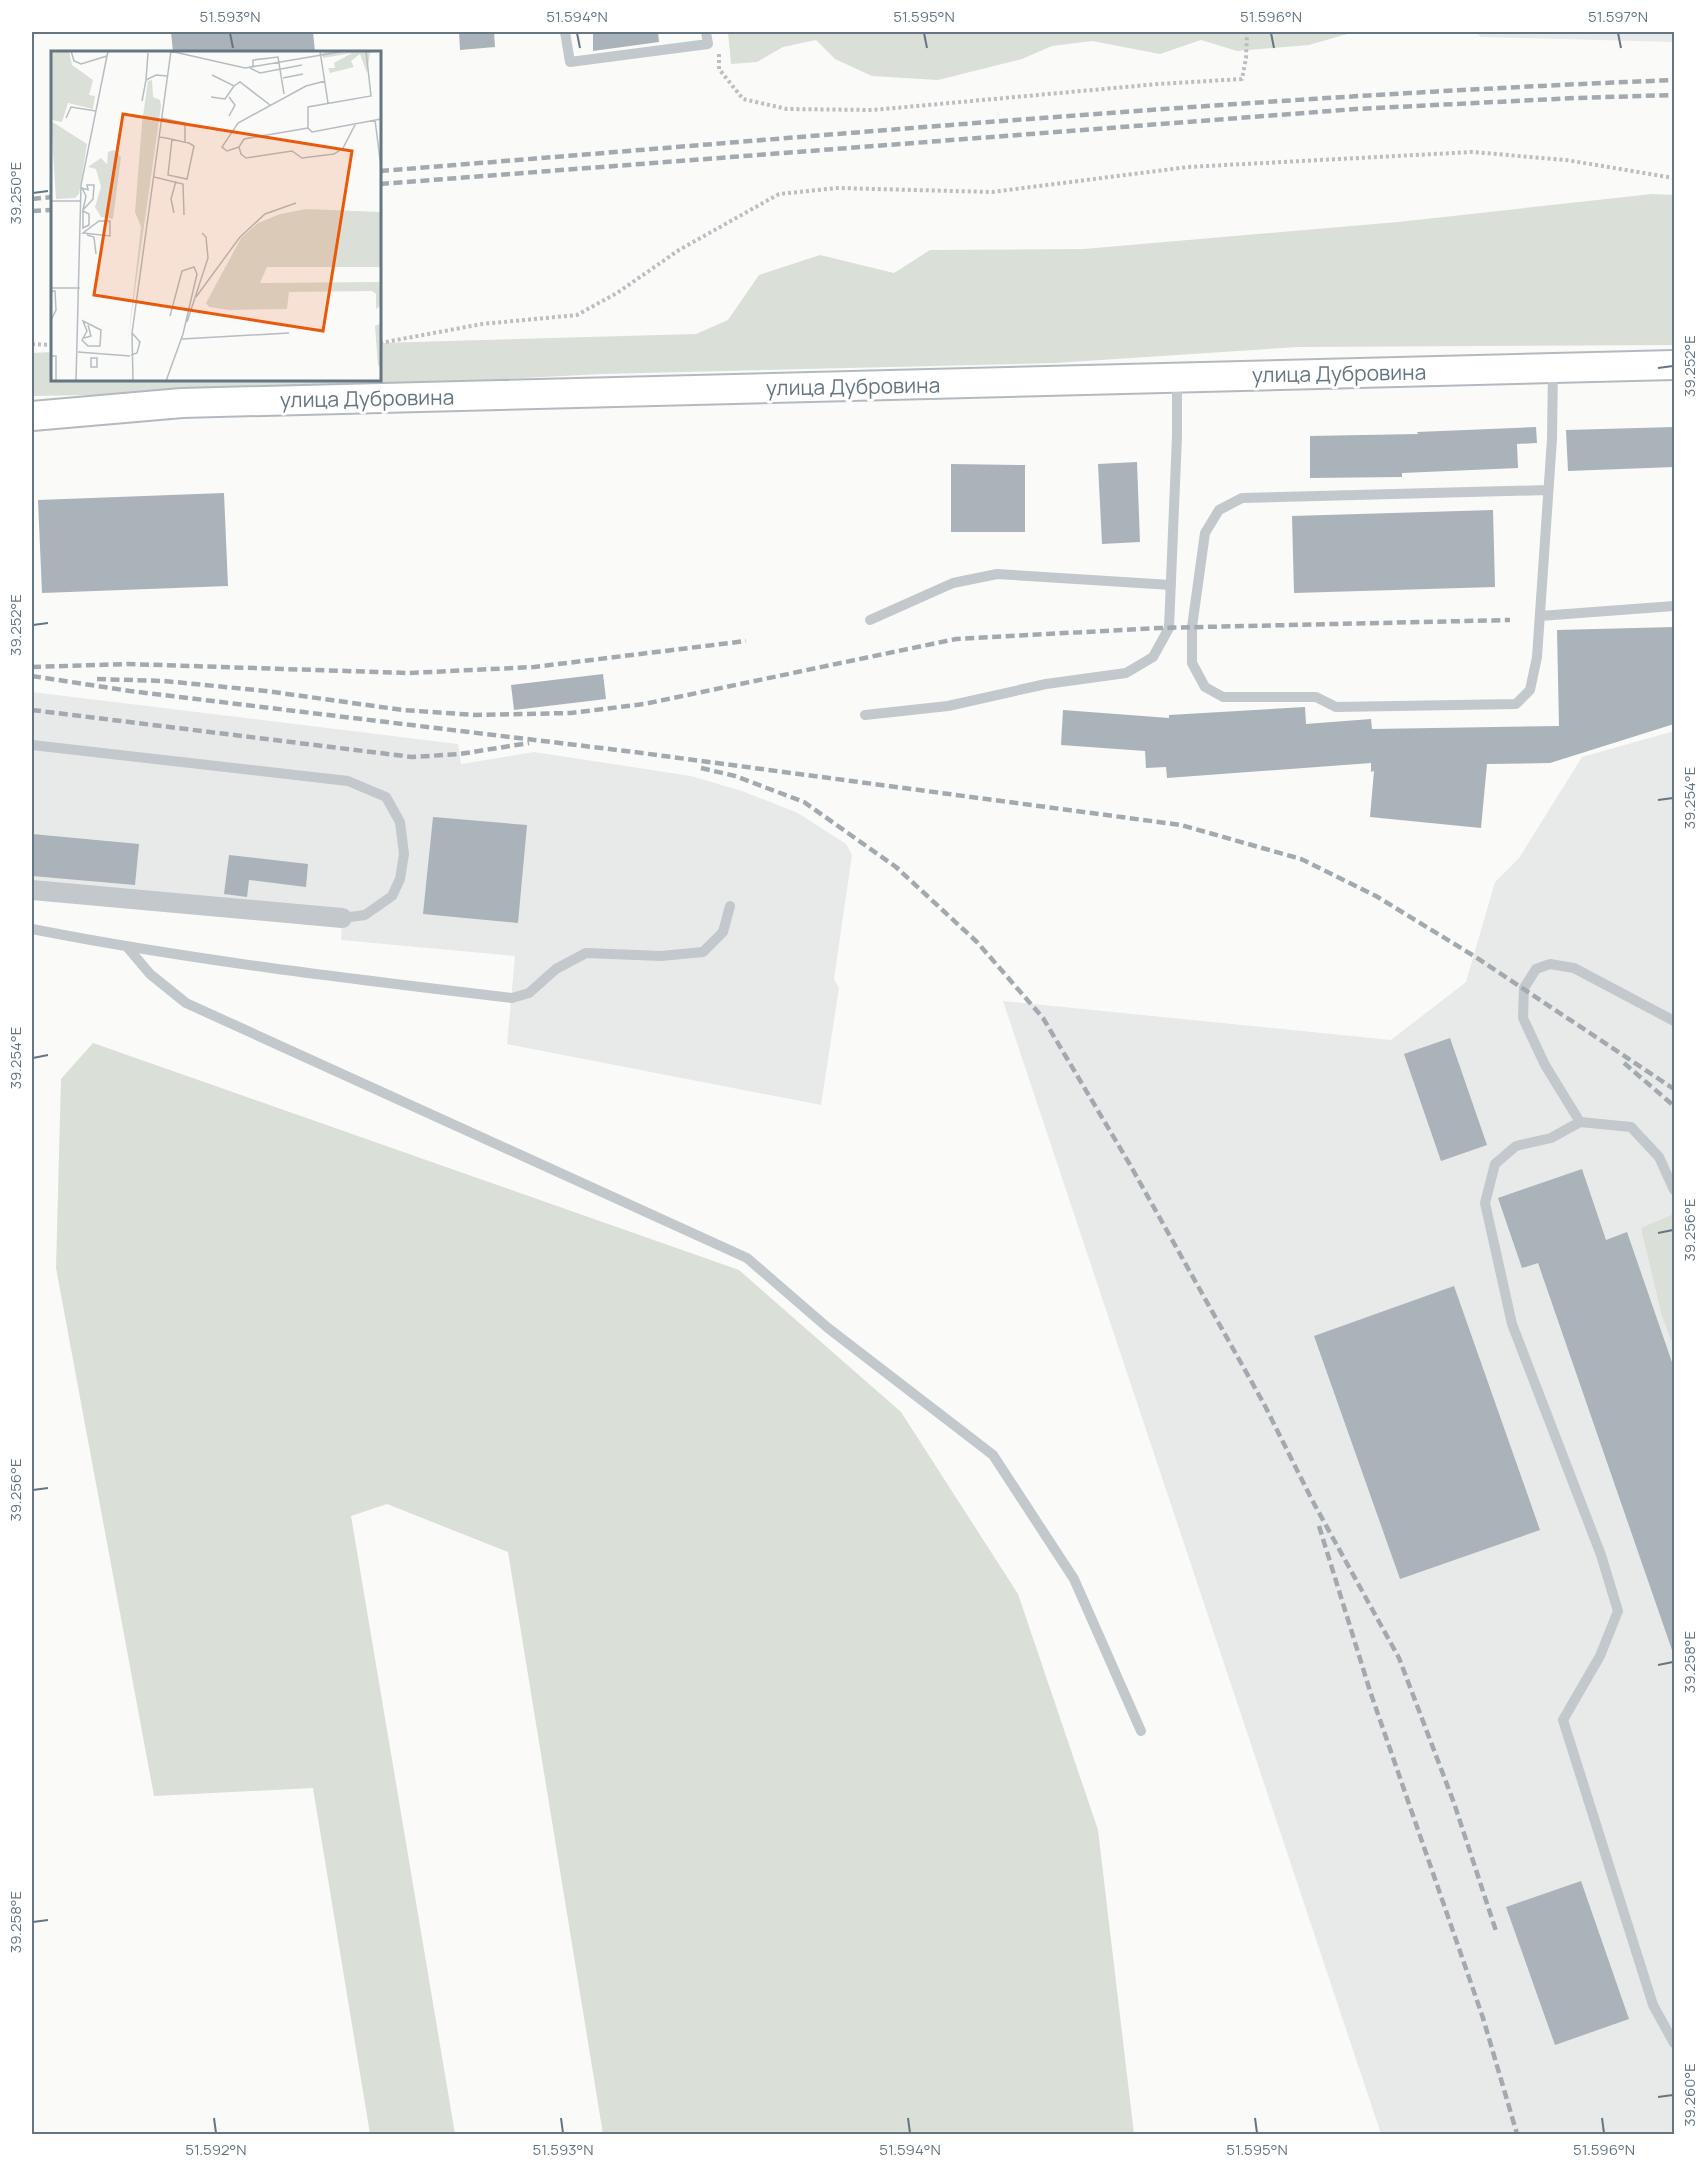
<svg xmlns="http://www.w3.org/2000/svg" width="1706" height="2166" font-family="Manrope,sans-serif">
<style>
.built{fill:#e8e9e9}
.green{fill:#dadfd7}
.building{fill:#aab3b9}
.lines{fill:none;stroke-linecap:round;stroke-linejoin:round}
.secondary-casing{stroke:#b3babf;stroke-width:32}
.path{stroke:#bbbfc2;stroke-width:4;stroke-dasharray:3 3;stroke-linecap:butt}
.lane{stroke:#c3c8cc;stroke-width:10}
.street{stroke:#c3c8cc;stroke-width:20}
.secondary{stroke:#fff;stroke-width:28}
.rail{stroke:#a2aab0;stroke-width:4.5;stroke-dasharray:9 4.5;stroke-linecap:butt}
.ticks{fill:none;stroke:#657683;stroke-width:2}
.labels{text-anchor:middle;dominant-baseline:central;stroke-width:6;stroke-linejoin:round;paint-order:stroke}
.street-label{font-size:21px;fill:#657683;stroke:#fff}
.inset-road{fill:none;stroke:#b5bdc2;stroke-width:1.5}
.view{fill:#e8590c;fill-opacity:0.15;stroke:#e8590c;stroke-width:3}
.inset-edge{fill:none;stroke:#657683;stroke-width:3}
.neatline{fill:none;stroke:#657683;stroke-width:2}
.ticks-label{font-size:15px;text-anchor:middle;fill:#657683}
</style>
<rect width="100%" height="100%" fill="#fafaf8"/>
<path class="built" d="M 1476,32 L 1674,32 L 1674,42 L 1481,37 Z
M 32,692 L 458,744 L 461,764 L 534,752 L 691,776 L 742,791 L 798,813 L 846,844 L 852,855 L 834,979 L 839,988 L 821,1105 L 507,1044 L 515,956 L 341,940 L 343,909 L 32,882 Z
M 1674,731 L 1674,2134 L 1381,2134 L 1003,1001 L 1391,1040 L 1466,982 L 1495,882 L 1519,858 L 1582,757 Z"/>
<path class="green" d="M 728,32 L 1354,32 L 1309,45 L 1237,51 L 1201,40 L 1160,54 L 1092,41 L 1052,46 L 1022,59 L 938,80 L 872,76 L 835,59 L 816,40 L 783,47 L 757,62 L 731,64 Z
M 1652,194 L 1674,195 L 1674,345 L 1298,347 L 1055,363 L 602,374 L 253,392 L 32,396 L 32,353 L 52,352 L 52,380 L 380,380 L 380,343 L 696,334 L 728,320 L 759,275 L 820,255 L 894,273 L 930,250 L 1084,249 L 1398,222 Z
M 93,1043 L 739,1270 L 901,1412 L 1018,1594 L 1098,1830 L 1134,2134 L 603,2134 L 508,1552 L 387,1504 L 351,1516 L 455,2134 L 370,2134 L 313,1788 L 154,1796 L 56,1268 L 61,1079 Z
M 1674,1214 L 1674,1347 L 1662,1316 L 1641,1228 Z"/>
<path class="building" d="M 171,32 L 313,32 L 315,52 L 173,52 Z
M 459,32 L 494,32 L 495,47 L 460,50 Z
M 593,32 L 658,32 L 659,42 L 593,51 Z
M 1536,427 L 1537,443 L 1517,444 L 1518,468 L 1402,473 L 1402,477 L 1310,478 L 1310,436 L 1418,434 L 1417,432 Z
M 1674,427 L 1674,467 L 1568,471 L 1566,430 Z
M 1137,462 L 1140,542 L 1102,544 L 1098,464 Z
M 951,464 L 1025,465 L 1025,532 L 951,532 Z
M 224,493 L 228,586 L 42,593 L 38,500 Z
M 1493,510 L 1495,587 L 1294,593 L 1292,516 Z
M 1674,627 L 1674,724 L 1550,763 L 1487,764 L 1481,828 L 1370,817 L 1374,771 L 1371,772 L 1371,763 L 1167,778 L 1166,767 L 1146,768 L 1145,751 L 1061,745 L 1063,710 L 1169,718 L 1169,715 L 1305,707 L 1306,724 L 1371,719 L 1372,729 L 1559,726 L 1557,630 Z
M 603,674 L 606,699 L 514,710 L 511,685 Z
M 433,817 L 527,825 L 518,923 L 423,914 Z
M 32,834 L 139,844 L 135,885 L 32,876 Z
M 229,855 L 308,864 L 306,887 L 249,880 L 247,897 L 224,894 Z
M 1450,1038 L 1487,1145 L 1441,1161 L 1404,1054 Z
M 1582,1169 L 1606,1240 L 1627,1232 L 1674,1368 L 1674,1649 L 1672,1650 L 1538,1263 L 1522,1268 L 1498,1198 Z
M 1454,1286 L 1540,1530 L 1400,1579 L 1314,1336 Z
M 1581,1881 L 1629,2019 L 1555,2045 L 1506,1907 Z"/>
<g class="lines">
<defs>
<path id="secondary" d="M 32,416 L 182,403 L 1674,365"/>
</defs>
<use href="#secondary" class="secondary-casing"/>
<path class="path" d="M 719,54 L 719,69 L 743,99 L 787,109 L 873,110 L 1158,84 L 1242,79 L 1246,58 L 1247,32
M 380,343 L 482,324 L 577,315 L 617,293 L 679,250 L 779,194 L 837,188 L 992,192 L 1188,167 L 1472,152 L 1566,160 L 1674,178
M 32,344 L 52,345"/>
<path class="lane" d="M 565,32 L 570,62 L 708,44 L 706,32
M 1548,490 L 1242,498 L 1219,510 L 1205,533 L 1192,627 L 1192,663 L 1205,687 L 1223,697 L 1316,697 L 1336,707 L 1516,704 L 1530,690 L 1537,657 L 1552,439 L 1553,368
M 1540,616 L 1674,606
M 870,620 L 953,583 L 997,574 L 1171,585
M 865,715 L 948,706 L 1046,684 L 1126,673 L 1153,657 L 1169,628 L 1177,436 L 1177,378
M 32,745 L 348,781 L 386,797 L 400,822 L 404,854 L 400,879 L 392,896 L 365,915 L 342,918
M 32,929 C 190,960 351,979 512,998 L 529,993 L 556,969 L 586,953 L 661,956 L 703,952 L 723,932 L 730,906
M 128,948 L 150,974 L 186,1003 L 747,1258 L 828,1328 L 993,1455 L 1074,1579 L 1141,1731
M 1580,1122 L 1545,1065 L 1523,1018 L 1524,988 L 1536,969 L 1550,964 L 1574,968 L 1674,1021
M 1674,1190 L 1659,1157 L 1631,1127 L 1580,1122 L 1551,1138 L 1516,1146 L 1495,1164 L 1485,1203 L 1512,1324 L 1601,1555 L 1618,1611 L 1600,1656 L 1563,1720 L 1653,2005 L 1674,2043"/>
<path class="street" d="M 32,890 L 342,918"/>
<use href="#secondary" class="secondary"/>
<path class="rail" d="M 380,171 C 811,137 1242,97 1674,80
M 380,184 L 1356,109 L 1575,98 L 1674,95
M 32,199 L 52,197
M 32,211 L 52,210
M 32,667 L 128,664 L 409,673 L 534,667 L 746,641
M 32,676 L 130,691 L 634,752 L 1181,825 L 1301,859 L 1376,896 L 1474,956 L 1674,1089
M 97,679 L 164,681 L 266,691 L 403,710 L 475,715 L 571,713 L 644,704 L 956,639 L 1158,628 L 1510,620
M 32,710 L 412,757 L 460,754 L 529,743
M 701,768 L 735,776 L 804,802 L 896,867 L 977,942 L 1043,1018 L 1129,1163 L 1264,1404 L 1312,1500 L 1399,1658 L 1454,1803 L 1497,1934
M 1624,1063 L 1674,1106
M 1319,1526 L 1370,1691 L 1483,2018 L 1517,2134"/>
</g>
<path class="ticks" d="M 230,33 L 233,48M 577,33 L 580,48M 924,33 L 927,48M 1271,33 L 1274,48M 1618,33 L 1621,48M 33,193 L 48,191M 1658,368 L 1673,366M 33,625 L 48,623M 1658,800 L 1673,798M 33,1058 L 48,1055M 1658,1233 L 1673,1230M 33,1490 L 48,1488M 1658,1665 L 1673,1662M 33,1922 L 48,1920M 1658,2097 L 1673,2095M 214,2118 L 216,2133M 561,2118 L 563,2133M 908,2118 L 910,2133M 1255,2118 L 1257,2133M 1602,2118 L 1604,2133"/>
<g class="labels">
<g class="street-label">
<text transform="translate(1339 373) rotate(-1)">улица Дубровина</text>
<text transform="translate(853 386) rotate(-1)">улица Дубровина</text>
<text transform="translate(367 398) rotate(-1)">улица Дубровина</text>
</g>
</g>
<g transform="translate(51 51)">
<rect width="330" height="330" fill="#fafaf8"/>
<path d="M 0,0 L 18,0 L 21,14 L 42,29 L 38,44 L 44,45 L 42,58 L 17,52 L 11,71 L 1,69 ZM 278,0 L 327,0 L 319,2 L 316,22 L 309,3 L 300,10 L 303,16 L 279,22 L 277,17 L 284,17 L 283,12 L 301,2 L 272,7 L 271,2 ZM 101,29 L 102,46 L 109,49 L 110,55 L 77,289 L 90,176 L 84,161 L 91,72 L 97,30 ZM 0,70 L 36,93 L 28,143 L 24,147 L 5,148 ZM 63,99 L 70,106 L 62,168 L 50,166 L 44,156 L 50,136 L 45,118 L 37,116 L 50,107 L 56,113 L 57,101 ZM 255,158 L 330,161 L 330,216 L 216,216 L 209,232 L 330,231 L 330,255 L 325,258 L 325,243 L 321,240 L 238,241 L 236,258 L 178,259 L 158,256 L 155,252 L 190,187 L 207,172 L 229,163 ZM 330,272 L 330,314 L 327,315 L 324,275 Z" fill="#dadfd7"/>
<path class="inset-road" d="M 20,0 L 23,10 L 30,13 L 56,5M 119,0 L 194,17 L 294,0M 269,0 L 277,52M 315,0 L 320,45 L 257,56 L 257,77 L 261,81 L 330,68M 202,16 L 202,9 L 227,6 L 233,43M 199,17 L 209,22 L 251,14M 161,24 L 183,35 L 189,31 L 219,54M 232,27 L 252,23M 95,29 L 97,2M 160,46 L 174,48 L 183,35M 91,50 L 95,29 L 105,24 L 116,25M 178,65 L 184,54 L 178,46M 15,67 L 20,56 L 45,60M 110,67 L 134,72 L 134,91M 324,69 L 330,116M 257,77 L 193,88 L 188,96 L 190,103 L 195,107 L 241,100 L 251,107 L 283,103 L 292,97 L 305,72M 108,86 L 115,87 L 133,91 L 138,92 L 143,95 L 136,128 L 117,124 L 121,88M 188,96 L 176,100 L 171,96 L 187,72 L 255,35 L 274,30M 0,101 L 0,141M 103,126 L 132,133 L 133,164M 36,134 L 43,134 L 42,148 L 32,159 L 35,145 L 31,137 L 37,139 ZM 0,150 L 29,150M 32,160 L 38,163 L 38,174 L 32,177 ZM 123,162 L 120,148 L 125,130M 48,170 L 59,170 L 59,185 L 32,182 ZM 36,184 L 43,186 L 45,203M 0,237 L 29,237M 0,240 L 4,240 L 5,259 L 0,269M 145,246 L 189,186 L 214,163 L 245,152M 32,270 L 50,279 L 49,295 L 37,295 L 31,289 L 36,280 ZM 136,271 L 157,207 L 155,186 L 151,182M 33,287 L 40,285 L 37,274M 131,288 L 238,282M 27,301 L 79,305M 80,304 L 86,302 L 89,291 L 81,282M 0,305 L 5,305 L 5,330M 40,307 L 46,307 L 46,316 L 40,316 ZM 25,330 L 30,134 L 57,0M 82,330 L 81,282 L 120,0M 115,330 L 132,283 L 146,223 L 143,216 L 131,220 L 119,265"/>
<path class="view" d="M 72,63 L 301,100 L 272,280 L 43,244 Z"/>
<rect width="330" height="330" class="inset-edge"/>
</g>
<rect width="1706" height="2166" fill="none" stroke="#ffffff" stroke-width="66"/>
<rect x="33" y="33" width="1640" height="2100" class="neatline"/>
<g class="ticks-label">
<text x="230" y="22">51.593°N</text>
<text x="577" y="22">51.594°N</text>
<text x="924" y="22">51.595°N</text>
<text x="1271" y="22">51.596°N</text>
<text x="1618" y="22">51.597°N</text>
<text transform="translate(16 193) rotate(-90)" y="5">39.250°E</text>
<text transform="translate(1690 366) rotate(-90)" y="5">39.252°E</text>
<text transform="translate(16 625) rotate(-90)" y="5">39.252°E</text>
<text transform="translate(1690 798) rotate(-90)" y="5">39.254°E</text>
<text transform="translate(16 1058) rotate(-90)" y="5">39.254°E</text>
<text transform="translate(1690 1230) rotate(-90)" y="5">39.256°E</text>
<text transform="translate(16 1490) rotate(-90)" y="5">39.256°E</text>
<text transform="translate(1690 1662) rotate(-90)" y="5">39.258°E</text>
<text transform="translate(16 1922) rotate(-90)" y="5">39.258°E</text>
<text transform="translate(1690 2095) rotate(-90)" y="5">39.260°E</text>
<text x="216" y="2155">51.592°N</text>
<text x="563" y="2155">51.593°N</text>
<text x="910" y="2155">51.594°N</text>
<text x="1257" y="2155">51.595°N</text>
<text x="1604" y="2155">51.596°N</text>
</g>
</svg>
